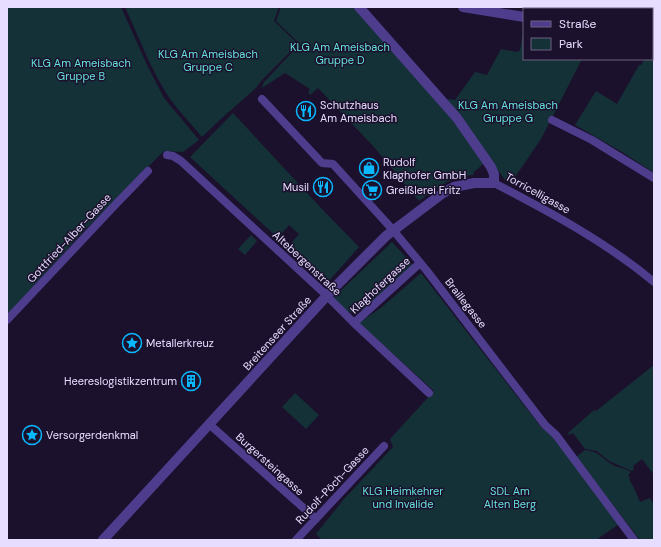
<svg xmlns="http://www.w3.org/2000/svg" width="661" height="547" font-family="'DM Sans',sans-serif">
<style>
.green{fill:#143137}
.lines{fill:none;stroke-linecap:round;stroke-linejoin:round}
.minor{stroke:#4e3c8c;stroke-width:8}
.tertiary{stroke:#4e3c8c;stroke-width:10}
.labels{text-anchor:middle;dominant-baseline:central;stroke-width:3;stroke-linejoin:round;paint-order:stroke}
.park-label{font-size:11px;fill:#65e3db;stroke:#1b112d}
.poi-label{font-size:11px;fill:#e7ddff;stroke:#1b112d;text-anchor:start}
.street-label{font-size:11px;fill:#e7ddff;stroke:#1b112d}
</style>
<rect width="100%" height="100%" fill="#1b112d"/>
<path class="green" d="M 7,7 L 121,7 L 147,65 L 164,98 L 199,140 L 183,152 L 164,151 L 84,231 L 7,315 Z
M 125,7 L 279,7 L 274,21 L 298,44 L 262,80 L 256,88 L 223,117 L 202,137 C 190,122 175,108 165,91 C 149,65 138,35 125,7 Z
M 281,7 L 355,7 L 460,128 L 483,164 L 473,173 L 474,175 C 452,176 436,188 419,201 L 374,147 L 318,88 L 310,95 L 308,92 L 310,89 L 285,73 L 262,88 L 261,90 L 264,82 L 300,44 L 276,21 Z
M 545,7 L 633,7 L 632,9 L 557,9 Z
M 524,27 L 524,59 L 582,59 L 541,139 L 511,183 L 505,180 L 458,114 L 447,101 L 448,99 L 455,100 L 475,72 L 487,75 L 501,49 L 517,52 L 520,50 Z
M 654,42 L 654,173 L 622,152 L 575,125 L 596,91 L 617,104 L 639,65 L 641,65 L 645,59 L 652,59 L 652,48 Z
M 233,113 L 322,209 L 359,247 L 327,283 L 288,247 L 299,234 L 289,225 L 278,238 L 190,157 Z
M 251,235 L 257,241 L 245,255 L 238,249 Z
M 392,242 L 413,265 C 404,274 363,315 353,313 C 345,312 338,304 333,298 Z
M 421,273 L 541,427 L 553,437 L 619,524 L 596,540 L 322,540 L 316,534 L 344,499 L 393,447 L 390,439 L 434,391 L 359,323 L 382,307 Z
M 654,365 L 654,475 L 642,459 L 633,466 L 634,469 L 632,471 L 609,461 L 597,451 L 585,449 L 573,433 L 569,435 L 568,433 L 594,410 L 596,411 Z
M 295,393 L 319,415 L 306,429 L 282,407 Z
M 585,450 C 601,452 601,458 613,465 C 619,468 625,468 631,472 L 628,475 L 630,478 L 629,479 L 634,488 L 640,502 L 650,498 L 654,505 L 654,540 L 640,540 L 576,457 Z"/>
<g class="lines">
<path class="minor" d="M 638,9 L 639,7
M 262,99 L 322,163 L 333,164 L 393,230 L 427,271 L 545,425 L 556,435 L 634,540
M 552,120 L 592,140 L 654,178
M 167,155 L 173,156 L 181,161 L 323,292 L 354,323 L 429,393
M 494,183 C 550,212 606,242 654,282
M 7,320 L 115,205 L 148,171
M 354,323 L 420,263
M 209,424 L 316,519
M 296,540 L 384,446"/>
<path class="tertiary" d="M 463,7 L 524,17
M 652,37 L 654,37
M 103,540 L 333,289 L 386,236 L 443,193 L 454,187 L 474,183 L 494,183 L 494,174 L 491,167 L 457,118 L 359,7"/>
</g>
<defs>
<symbol id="restaurant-ring" viewBox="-11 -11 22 22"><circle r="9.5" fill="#1b112d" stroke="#09b8ff" stroke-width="1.5"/><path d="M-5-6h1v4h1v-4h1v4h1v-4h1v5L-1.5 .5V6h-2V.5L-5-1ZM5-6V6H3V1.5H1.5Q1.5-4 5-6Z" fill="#09b8ff"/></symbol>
<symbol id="shop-ring" viewBox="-11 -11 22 22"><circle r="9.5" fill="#1b112d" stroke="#09b8ff" stroke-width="1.5"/><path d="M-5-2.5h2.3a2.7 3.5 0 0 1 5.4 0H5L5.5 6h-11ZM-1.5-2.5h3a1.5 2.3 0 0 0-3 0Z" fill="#09b8ff"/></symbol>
<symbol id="supermarket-ring" viewBox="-11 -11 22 22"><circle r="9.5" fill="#1b112d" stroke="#09b8ff" stroke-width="1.5"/><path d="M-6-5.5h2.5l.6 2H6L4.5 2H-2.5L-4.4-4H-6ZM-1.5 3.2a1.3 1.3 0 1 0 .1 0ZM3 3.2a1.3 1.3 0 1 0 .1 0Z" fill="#09b8ff"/></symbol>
<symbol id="sight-ring" viewBox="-11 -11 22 22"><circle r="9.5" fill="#1b112d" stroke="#09b8ff" stroke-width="1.5"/><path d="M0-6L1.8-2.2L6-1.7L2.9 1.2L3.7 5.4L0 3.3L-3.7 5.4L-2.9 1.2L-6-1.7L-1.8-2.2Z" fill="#09b8ff"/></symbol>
<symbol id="building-ring" viewBox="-11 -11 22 22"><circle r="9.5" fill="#1b112d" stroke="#09b8ff" stroke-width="1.5"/><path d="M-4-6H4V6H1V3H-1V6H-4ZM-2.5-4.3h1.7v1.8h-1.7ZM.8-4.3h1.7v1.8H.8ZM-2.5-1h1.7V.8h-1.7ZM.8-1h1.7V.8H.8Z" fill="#09b8ff"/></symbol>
</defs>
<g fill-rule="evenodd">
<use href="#restaurant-ring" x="295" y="100" width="22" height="22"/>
<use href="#shop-ring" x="358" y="157" width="22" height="22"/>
<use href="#restaurant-ring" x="312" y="176" width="22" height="22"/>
<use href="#supermarket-ring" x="361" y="179" width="22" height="22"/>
<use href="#sight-ring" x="121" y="332" width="22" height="22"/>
<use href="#building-ring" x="180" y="370" width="22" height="22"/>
<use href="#sight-ring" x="21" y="424" width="22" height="22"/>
</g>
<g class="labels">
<g class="park-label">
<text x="340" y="47">KLG Am Ameisbach<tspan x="340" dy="13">Gruppe D</tspan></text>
<text x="208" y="54">KLG Am Ameisbach<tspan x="208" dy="13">Gruppe C</tspan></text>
<text x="81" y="63">KLG Am Ameisbach<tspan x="81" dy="13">Gruppe B</tspan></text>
<text x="508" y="105">KLG Am Ameisbach<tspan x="508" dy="13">Gruppe G</tspan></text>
<text x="403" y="491">KLG Heimkehrer<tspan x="403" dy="13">und Invalide</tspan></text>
<text x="510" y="491">SDL Am<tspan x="510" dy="13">Alten Berg</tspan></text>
</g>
<g class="poi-label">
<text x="320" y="105">Schutzhaus<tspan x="320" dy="13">Am Ameisbach</tspan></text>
<text x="383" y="162">Rudolf<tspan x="383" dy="13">Klaghofer GmbH</tspan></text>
<text x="309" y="187" text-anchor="end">Musil</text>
<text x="386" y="190">Greißlerei Fritz</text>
<text x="146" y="343">Metallerkreuz</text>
<text x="177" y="381" text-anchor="end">Heereslogistikzentrum</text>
<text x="46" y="435">Versorgerdenkmal</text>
</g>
<g class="street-label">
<text transform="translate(538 193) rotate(29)">Torricelligasse</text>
<text transform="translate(69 238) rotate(-47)">Gottfried-Alber-Gasse</text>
<text transform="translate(307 263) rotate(43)">Altebergenstraße</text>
<text transform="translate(380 285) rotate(-43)">Klaghofergasse</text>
<text transform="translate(466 303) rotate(52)">Braillegasse</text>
<text transform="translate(277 333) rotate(-48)">Breitenseer Straße</text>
<text transform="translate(270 464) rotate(42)">Burgersteingasse</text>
<text transform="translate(332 485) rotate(-47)">Rudolf-Pöch-Gasse</text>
</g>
</g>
<rect width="661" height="547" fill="none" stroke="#e7ddff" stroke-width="16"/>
<rect x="523" y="8" width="130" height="52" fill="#1b112d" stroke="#6d6381"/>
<rect x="531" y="21" width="20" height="6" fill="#4e3c8c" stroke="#6d6381"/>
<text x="559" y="28" font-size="12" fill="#e7ddff">Straße</text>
<rect x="531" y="38" width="20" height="12" fill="#143137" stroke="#6d6381"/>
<text x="559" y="48" font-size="12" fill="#e7ddff">Park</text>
</svg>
